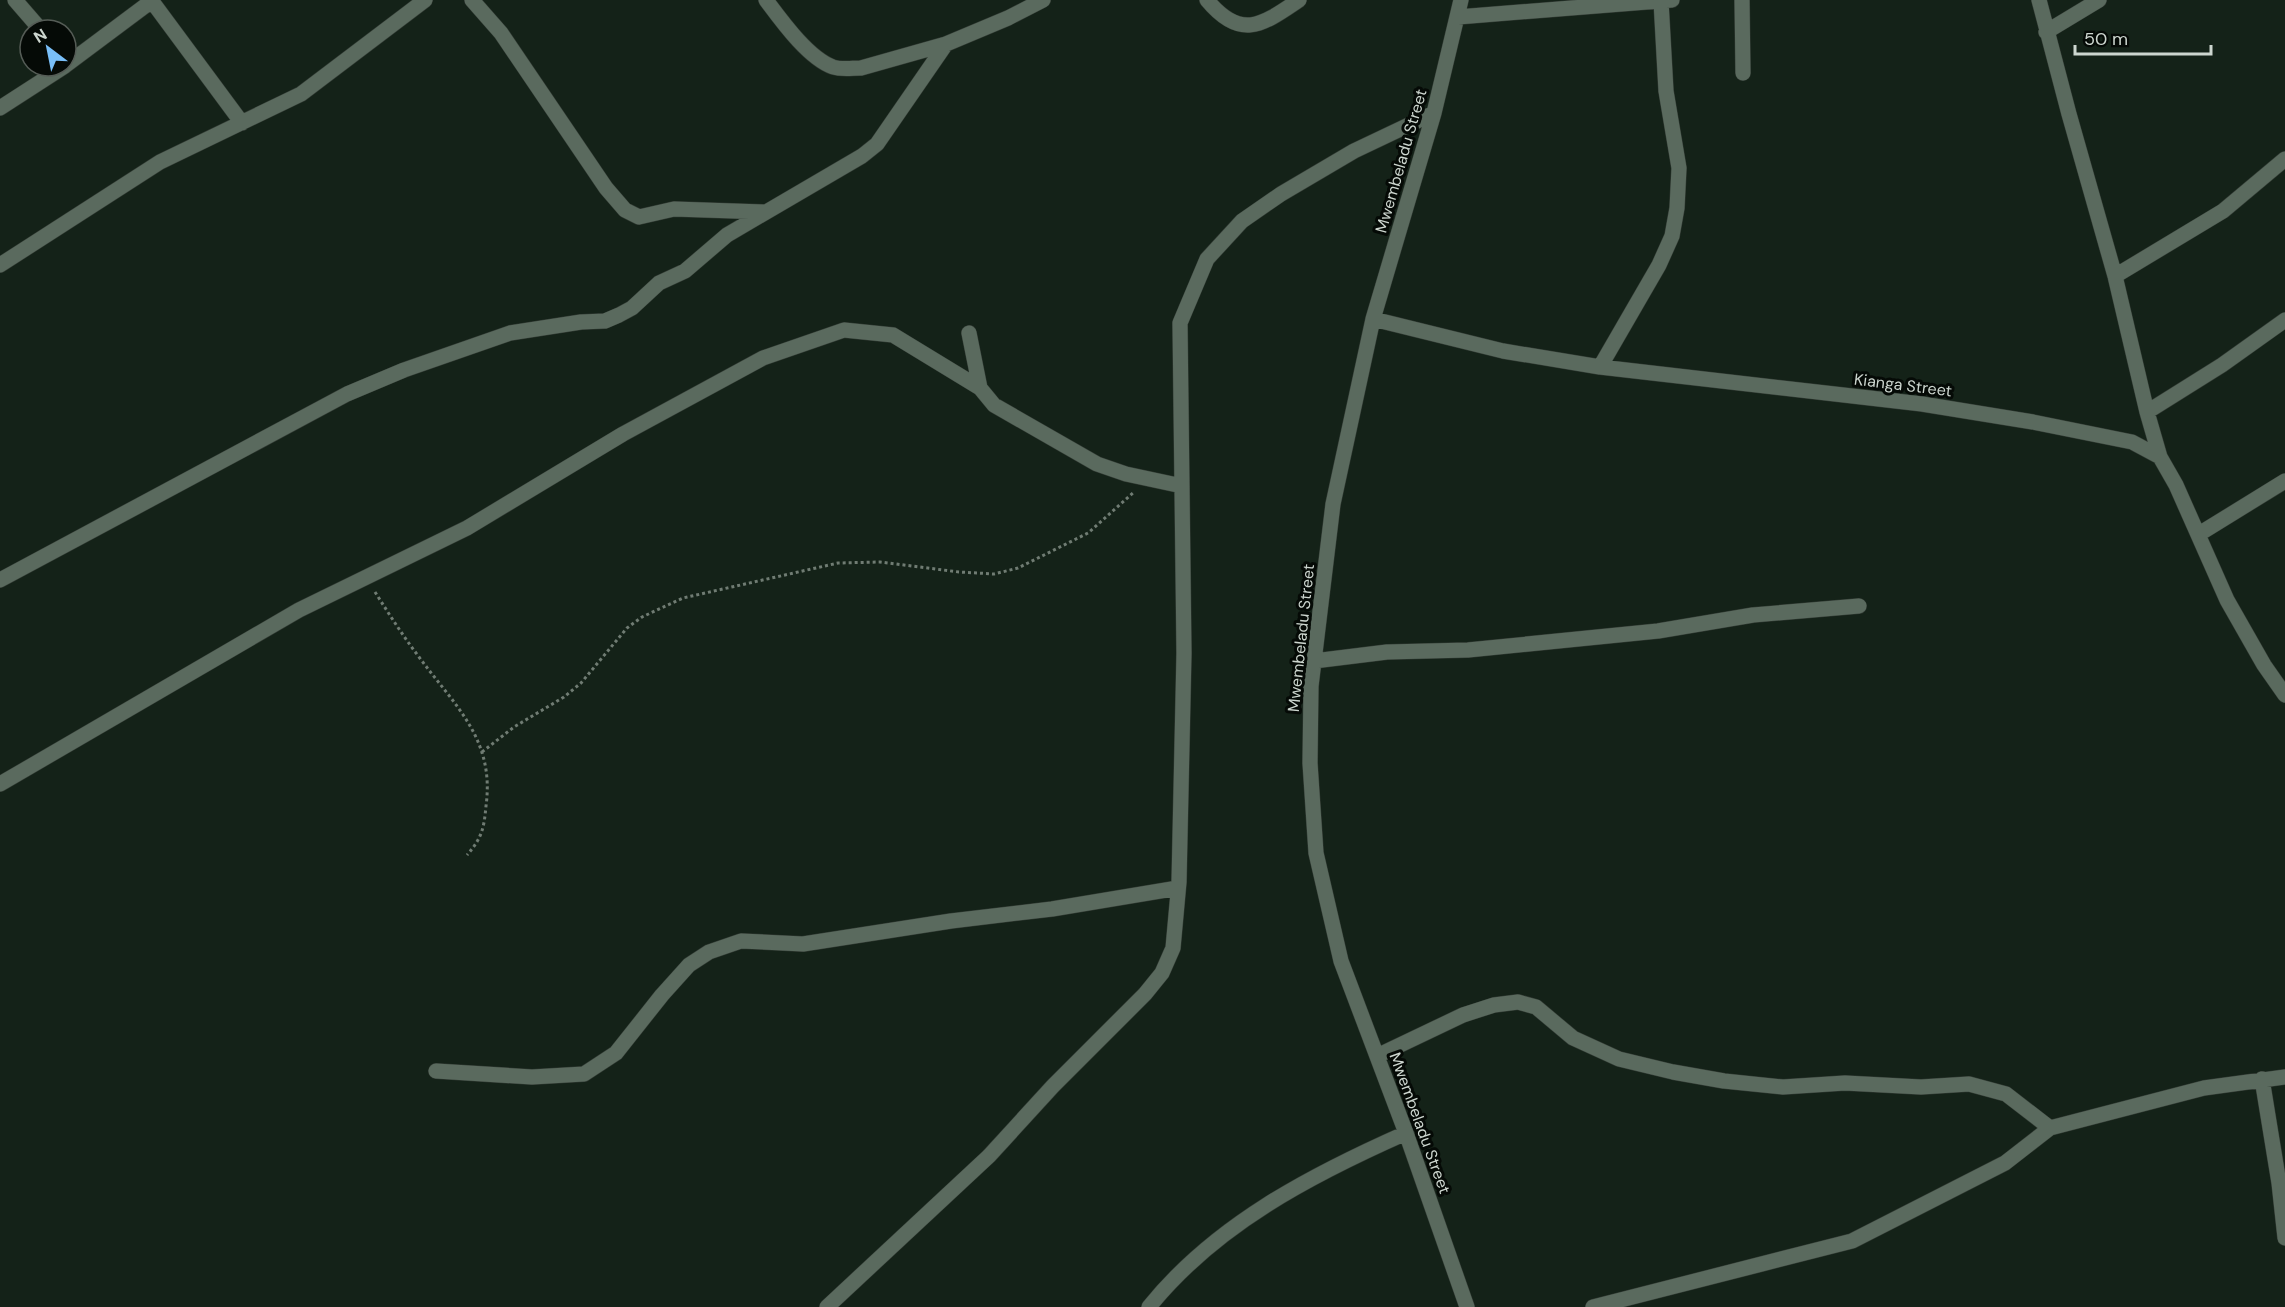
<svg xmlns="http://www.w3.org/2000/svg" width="2285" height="1307" font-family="'DM Sans',sans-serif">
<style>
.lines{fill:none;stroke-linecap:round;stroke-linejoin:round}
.minor-casing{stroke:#333c35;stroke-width:16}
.path{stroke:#707c73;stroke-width:3;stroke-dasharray:3 3;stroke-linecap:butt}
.minor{stroke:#5a6a5e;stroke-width:15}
.labels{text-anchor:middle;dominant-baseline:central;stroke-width:6;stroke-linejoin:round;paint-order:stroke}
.street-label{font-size:16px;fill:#cdd6cf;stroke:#050a06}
</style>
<rect width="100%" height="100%" fill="#142218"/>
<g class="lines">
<defs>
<path id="minor" d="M 15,0 L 41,30
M 151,0 L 242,123
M 472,0 L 501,33 L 606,188 L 625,210 L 639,217 L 674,209 L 765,212
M 766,0 C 781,20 808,58 833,67 C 842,70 852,68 861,68 L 946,44 L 1008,18 L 1043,0
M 1207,0 C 1241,41 1262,25 1299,0
M 1461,0 L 1434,113 L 1373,319 L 1333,504 L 1311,686 L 1310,763 L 1316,853 L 1341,961 L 1406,1133 L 1467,1307
M 1742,0 L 1743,73
M 2039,0 L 2069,114 L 2115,276 L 2147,412 L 2160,457
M 1458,17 L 1672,0
M 2046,32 L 2099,0
M 66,65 L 153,0
M 0,108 L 65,66
M 0,265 L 160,162 L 301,94 L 425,0
M 2115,276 L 2223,211 L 2285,159
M 1373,319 L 1503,351 L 1600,367 L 1922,404 L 2033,422 L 2132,442 L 2160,457 L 2176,485 L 2227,600 L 2264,665 L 2285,695
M 969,333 L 980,388 L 994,405 L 1097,464 L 1126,474 L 1182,486
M 1600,367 L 1659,265 L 1672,236 L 1677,208 L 1679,168 L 1666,91 L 1661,1
M 2147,412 L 2222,365 L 2285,320
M 2199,534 L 2285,481
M 0,580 L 347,394 L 404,370 L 510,333 L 581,322 L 605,321 L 619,315 L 632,308 L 659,283 L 685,271 L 727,235 L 862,156 L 877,144 L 946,44
M 1314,661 L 1387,652 L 1468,650 L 1658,631 L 1753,615 L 1859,606
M 0,784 L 299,610 L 467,528 L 623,434 L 763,358 L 844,330 L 893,335 L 980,388
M 1377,1056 L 1463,1015 L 1494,1005 L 1518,1002 L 1536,1007 L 1573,1038 L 1619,1059 L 1673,1072 L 1724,1081 L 1783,1087 L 1845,1083 L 1921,1087 L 1969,1084 L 2006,1094 L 2050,1128
M 436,1071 L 532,1077 L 584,1074 L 616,1053 L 662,995 L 689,965 L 709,952 L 741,941 L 803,944 L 951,921 L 1052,909 L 1178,888
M 2262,1079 L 2279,1183 L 2285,1238
M 827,1307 L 989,1156 L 1053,1086 L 1145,994 L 1162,973 L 1173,948 L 1179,882 L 1184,653 L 1180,323 L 1207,259 L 1242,221 L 1281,194 L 1354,151 L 1434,113
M 1149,1307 C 1215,1225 1311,1175 1406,1133
M 1593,1307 L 1852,1241 L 2005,1163 L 2050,1128 L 2204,1088 L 2285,1077"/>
</defs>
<use href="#minor" class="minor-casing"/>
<path class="path" d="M 375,592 C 389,614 403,636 419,657 C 455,706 495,739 486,806 C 484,828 482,838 467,855
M 482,752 L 514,727 L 564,697 L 581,683 L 627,628 L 642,617 L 683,598 L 838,563 L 880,562 L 959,572 L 994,574 L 1018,568 L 1088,533 L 1134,492"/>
<use href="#minor" class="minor"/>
</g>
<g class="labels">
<g class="street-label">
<text transform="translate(1401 161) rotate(-74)">Mwembeladu Street</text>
<text transform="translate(1903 385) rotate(7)">Kianga Street</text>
<text transform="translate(1301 638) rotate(-84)">Mwembeladu Street</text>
<text transform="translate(1420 1123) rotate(70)">Mwembeladu Street</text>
</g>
</g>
<g transform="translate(48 48) rotate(328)"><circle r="28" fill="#050a06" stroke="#555c56" stroke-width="1.5"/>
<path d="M0-4.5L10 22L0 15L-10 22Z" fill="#79bff8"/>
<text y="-9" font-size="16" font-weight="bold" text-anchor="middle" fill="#cdd6cf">N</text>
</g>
<path d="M2075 45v9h136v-9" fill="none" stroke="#cdd6cf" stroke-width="3"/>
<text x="2084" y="45" font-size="18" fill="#cdd6cf" stroke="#050a06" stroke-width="4.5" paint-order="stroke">50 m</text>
</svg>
